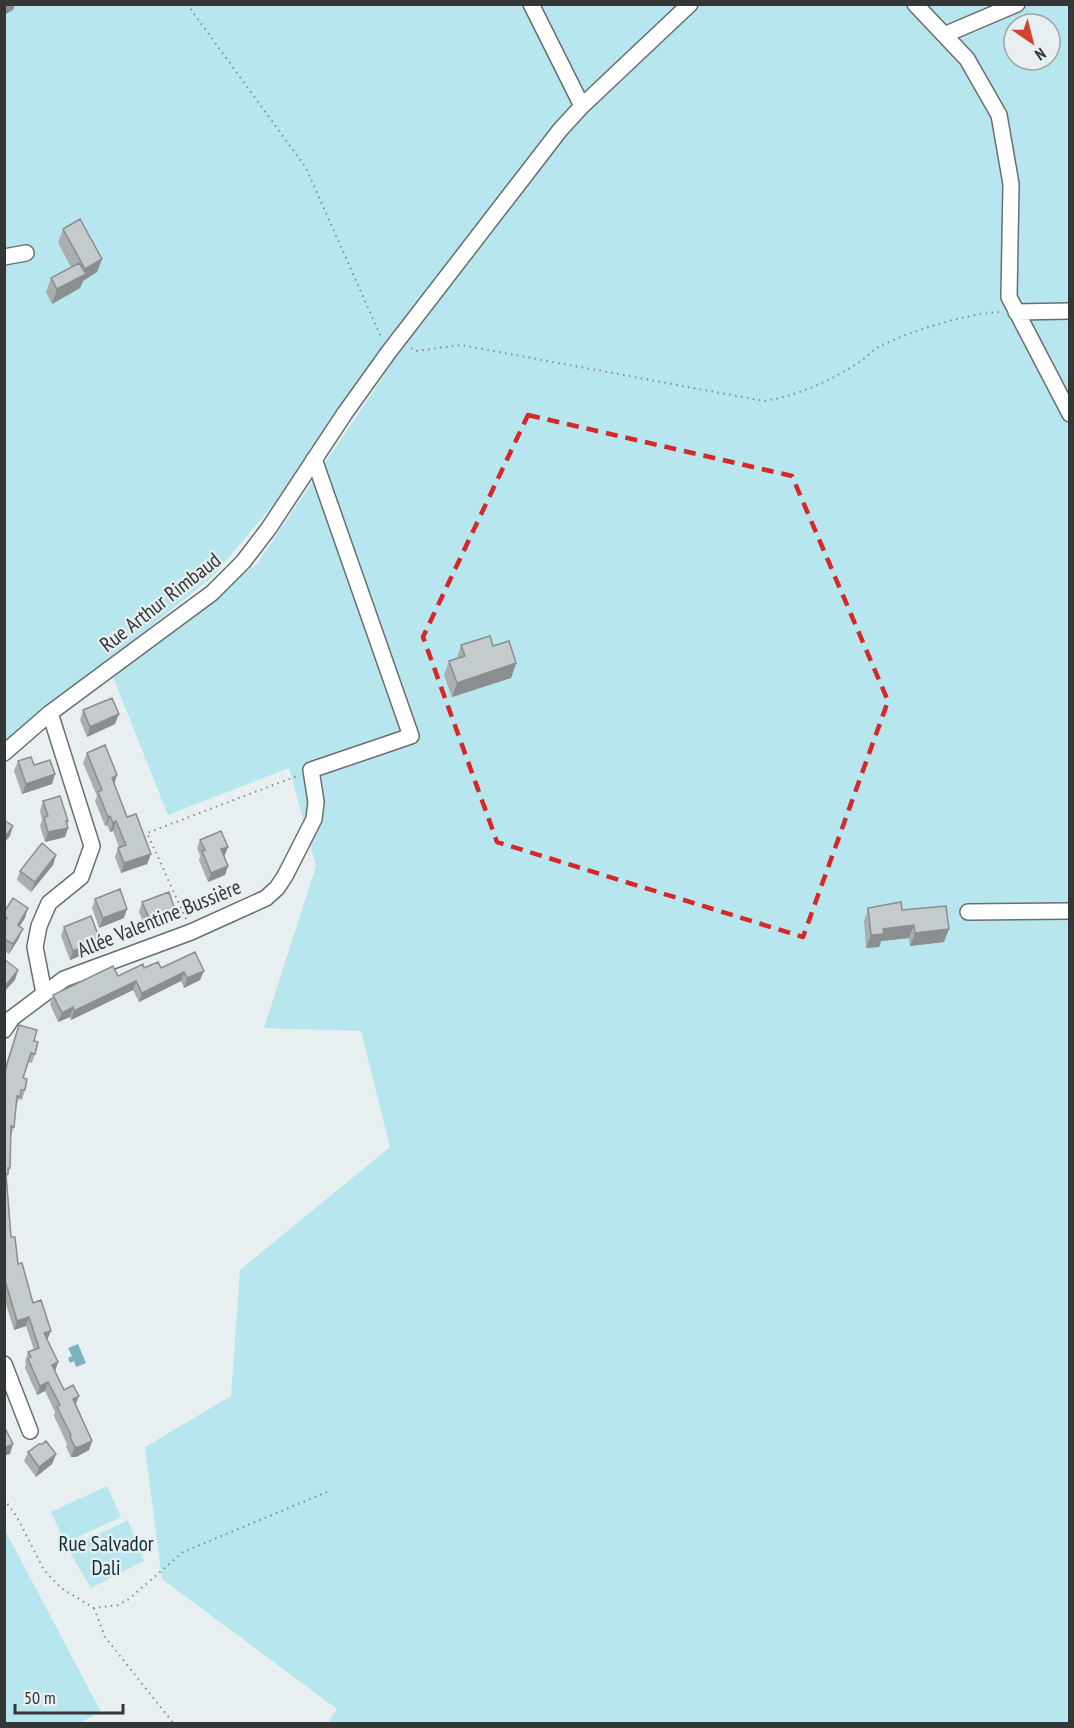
<svg xmlns="http://www.w3.org/2000/svg" width="1074" height="1728" font-family="'PT Sans Narrow',sans-serif">
<style>
.green{fill:#b7e6ef;fill-rule:evenodd}
.water{fill:#7bb2bd}
.lines{fill:none;stroke-linecap:round;stroke-linejoin:round}
.minor-casing{stroke:#686f70;stroke-width:18}
.path{stroke:#878c8d;stroke-width:2;stroke-dasharray:1.5 4.5;stroke-linecap:butt}
.minor{stroke:#fff;stroke-width:15}
.wall{fill:#a9afaf}
.shaded-wall{fill:#898e8f}
.building{fill:#c4cbcc;stroke:#898e8f;stroke-width:1.5}
.marked{fill:none;stroke:#d62828;stroke-width:4.5;stroke-dasharray:12 8;stroke-linejoin:round}
.labels{text-anchor:middle;dominant-baseline:central;stroke-width:4.5;stroke-linejoin:round;paint-order:stroke}
.street-label{font-size:21px;fill:#343737;stroke:#e7eff0}
.park-label{font-size:21px;fill:#112e33;stroke:#e7eff0}
</style>
<rect width="100%" height="100%" fill="#e7eff0"/>
<path class="green" d="M 5,5 L 1069,5 L 1069,1723 L 328,1723 L 337,1709 L 162,1579 L 145,1447 L 231,1396 L 240,1270 L 390,1147 L 361,1031 L 264,1028 L 316,866 L 289,768 L 168,815 L 111,672 L 257,564 L 387,371 L 213,576 L 5,745 ZM 1014,24 L 1050,24 L 1050,60 L 1014,60 Z
M 107,1486 L 121,1517 L 65,1543 L 51,1512 Z
M 128,1520 L 144,1561 L 91,1588 L 68,1549 Z
M 5,1530 L 101,1712 L 79,1723 L 5,1723 Z"/>
<path class="water" d="M 78,1344 L 86,1363 L 76,1367 L 74,1361 L 70,1363 L 68,1358 L 72,1356 L 68,1348 Z"/>
<g class="lines">
<defs>
<path id="minor" d="M 531,4 L 582,106
M 915,4 L 967,59 L 999,115 L 1011,184 L 1009,297 L 1070,414
M 944,35 L 1017,4
M 4,257 L 26,253
M 1016,312 L 1070,311
M 4,753 L 50,713 L 212,593 L 243,562 L 269,528 L 345,413 L 388,353 L 560,130 L 582,106 L 690,4
M 968,912 L 1070,911
M 44,993 L 35,947 L 39,926 L 49,903 L 81,877 L 92,846 L 50,713
M 4,1030 L 12,1018 L 64,979 L 191,932 L 266,898 L 277,888 L 285,876 L 314,819 L 316,802 L 311,770 L 411,736 L 314,459
M 4,1364 L 30,1431"/>
</defs>
<use href="#minor" class="minor-casing"/>
<path class="path" d="M 187,4 L 306,168 L 381,337
M 411,348 L 416,351 L 461,345 L 764,401 C 797,396 830,381 858,363 C 866,358 872,350 880,346 C 911,331 967,313 1001,312
M 186,919 L 147,833 L 297,776
M 4,1499 L 17,1517 L 44,1570 L 61,1588 L 94,1608 L 118,1605 L 129,1599 L 183,1552 L 327,1492
M 94,1608 L 105,1637 L 174,1724"/>
<use href="#minor" class="minor"/>
</g>
<path class="wall" d="M 63,229 L 102,259 L 97,272 L 83,281 L 80,288 L 52,304 L 46,292 L 51,278 L 71,267 L 58,243 Z
M 461,645 L 493,646 L 516,663 L 511,678 L 452,697 L 444,675 L 449,661 L 457,658 Z
M 83,710 L 115,724 L 87,737 L 80,720 Z
M 87,753 L 114,784 L 127,817 L 151,854 L 147,864 L 121,873 L 115,857 L 118,848 L 119,847 L 113,831 L 110,832 L 107,825 L 105,826 L 95,801 L 97,796 L 83,763 Z
M 18,761 L 34,765 L 55,774 L 52,784 L 22,794 L 14,771 Z
M 43,801 L 68,821 L 67,823 L 68,828 L 65,837 L 45,842 L 40,826 L 42,820 L 40,811 Z
M 200,840 L 225,855 L 224,856 L 228,866 L 225,875 L 208,882 L 199,860 L 200,856 L 197,848 Z
M 56,855 L 53,865 L 31,892 L 17,880 L 20,871 Z
M 95,899 L 124,918 L 99,928 L 92,908 Z
M 142,902 L 171,919 L 145,927 L 139,912 Z
M 868,908 L 902,910 L 944,942 L 910,946 L 909,938 L 881,941 L 879,947 L 866,948 L 864,921 Z
M 4,912 L 25,918 L 19,926 L 19,938 L 9,954 L 4,951 Z
M 64,927 L 100,940 L 97,949 L 70,960 L 61,936 Z
M 195,952 L 200,980 L 184,988 L 181,981 L 139,1002 L 133,990 L 71,1020 L 70,1017 L 58,1022 L 50,1004 L 53,995 L 144,968 L 161,968 Z
M 19,1025 L 34,1041 L 35,1054 L 32,1063 L 28,1062 L 23,1078 L 25,1090 L 22,1100 L 19,1099 L 16,1106 L 14,1127 L 11,1136 L 10,1168 L 6,1180 L 11,1237 L 18,1264 L 47,1340 L 55,1371 L 64,1390 L 79,1396 L 76,1404 L 92,1441 L 89,1450 L 76,1457 L 71,1457 L 66,1447 L 67,1444 L 54,1416 L 55,1412 L 45,1391 L 37,1395 L 25,1368 L 26,1364 L 25,1362 L 28,1352 L 34,1350 L 26,1326 L 14,1330 L 4,1298 L 4,1070 Z
M 28,1452 L 56,1454 L 52,1464 L 36,1477 L 24,1461 Z"/>
<path class="shaded-wall" d="M 5,4 L 15,4 L 13,10 L 4,15 L 4,5 Z
M 102,259 L 97,272 L 83,281 L 80,288 L 52,304 L 57,289 L 82,276 L 85,269 Z
M 516,663 L 511,678 L 452,697 L 457,683 Z
M 119,714 L 115,724 L 87,737 L 90,727 Z
M 55,774 L 52,784 L 22,794 L 26,784 Z
M 117,775 L 114,785 L 112,778 Z
M 110,816 L 107,825 L 105,826 L 108,817 Z
M 66,821 L 68,821 L 65,828 L 68,828 L 65,837 L 45,842 L 48,832 Z
M 116,821 L 113,831 L 110,832 L 113,823 Z
M 13,826 L 10,836 L 4,843 L 4,838 Z
M 228,847 L 225,855 L 218,858 L 221,849 Z
M 151,854 L 147,864 L 121,873 L 124,863 Z
M 56,855 L 53,865 L 31,892 L 35,882 Z
M 228,866 L 225,875 L 208,882 L 211,873 Z
M 28,908 L 25,918 L 14,935 L 18,925 Z
M 127,909 L 124,918 L 99,928 L 103,918 Z
M 175,910 L 171,919 L 145,927 L 149,918 Z
M 914,925 L 909,938 L 881,941 L 879,947 L 866,948 L 871,935 L 883,929 Z
M 23,929 L 19,938 L 9,954 L 13,944 Z
M 949,929 L 944,942 L 910,946 L 915,933 Z
M 100,940 L 97,949 L 70,960 L 73,951 Z
M 18,970 L 15,980 L 4,992 L 6,985 Z
M 204,971 L 200,980 L 184,988 L 187,978 Z
M 184,972 L 181,981 L 139,1002 L 142,993 Z
M 136,981 L 133,990 L 71,1020 L 74,1011 Z
M 73,1007 L 70,1017 L 58,1022 L 62,1013 Z
M 29,1317 L 26,1326 L 14,1330 L 17,1321 Z
M 51,1331 L 47,1340 L 44,1333 Z
M 58,1362 L 55,1372 L 52,1365 Z
M 48,1382 L 45,1391 L 37,1395 L 40,1386 Z
M 79,1396 L 75,1405 L 73,1399 Z
M 92,1441 L 89,1450 L 76,1457 L 71,1457 L 75,1447 Z
M 13,1444 L 10,1454 L 4,1456 L 4,1448 Z
M 56,1454 L 52,1464 L 36,1477 L 39,1467 Z"/>
<path class="building" d="M 80,219 L 102,259 L 85,269 L 63,229 Z
M 79,263 L 86,274 L 57,289 L 51,278 Z
M 490,636 L 493,646 L 509,641 L 516,663 L 457,683 L 449,661 L 465,656 L 461,645 Z
M 112,698 L 119,714 L 90,727 L 83,710 Z
M 105,745 L 117,775 L 112,778 L 127,817 L 136,814 L 151,854 L 124,863 L 118,848 L 126,845 L 116,821 L 113,823 L 110,816 L 108,817 L 98,792 L 102,790 L 87,753 Z
M 31,757 L 34,765 L 50,760 L 55,774 L 26,784 L 18,761 Z
M 60,796 L 68,821 L 66,821 L 68,828 L 48,832 L 44,817 L 48,816 L 43,801 Z
M 4,820 L 13,826 L 4,838 Z
M 221,831 L 228,847 L 221,849 L 228,866 L 211,873 L 202,851 L 205,850 L 200,840 Z
M 42,843 L 56,855 L 35,882 L 20,871 Z
M 120,889 L 127,909 L 103,918 L 95,899 Z
M 169,892 L 175,910 L 149,918 L 142,902 Z
M 13,898 L 28,908 L 18,925 L 23,929 L 13,944 L 4,939 L 4,922 L 7,918 L 4,916 L 4,912 Z
M 901,902 L 902,910 L 946,906 L 949,929 L 915,933 L 914,925 L 883,929 L 884,934 L 871,935 L 868,908 Z
M 91,916 L 100,940 L 73,951 L 64,927 Z
M 195,952 L 204,971 L 187,978 L 184,972 L 142,993 L 136,981 L 74,1011 L 73,1007 L 62,1013 L 53,995 L 113,966 L 118,976 L 143,964 L 144,968 L 158,962 L 161,968 Z
M 4,959 L 18,970 L 6,985 L 4,984 Z
M 19,1025 L 37,1030 L 34,1041 L 38,1042 L 35,1054 L 31,1053 L 23,1078 L 27,1079 L 25,1090 L 21,1090 L 20,1097 L 17,1096 L 14,1127 L 11,1126 L 10,1168 L 8,1168 L 8,1174 L 6,1174 L 11,1237 L 15,1237 L 18,1264 L 22,1263 L 33,1303 L 41,1300 L 51,1331 L 44,1333 L 58,1362 L 52,1365 L 64,1390 L 73,1385 L 79,1396 L 73,1399 L 92,1441 L 79,1447 L 75,1447 L 70,1437 L 71,1435 L 57,1407 L 60,1405 L 48,1382 L 40,1386 L 28,1359 L 31,1357 L 28,1352 L 39,1348 L 29,1317 L 17,1321 L 4,1277 L 4,1077 L 7,1064 Z
M 4,1426 L 13,1444 L 4,1448 Z
M 46,1441 L 56,1454 L 39,1467 L 28,1452 L 39,1444 L 42,1444 Z"/>
<path class="marked" d="M 528,415 L 792,476 L 888,701 L 803,937 L 497,842 L 423,637 Z"/>
<g class="labels">
<g class="street-label">
<text transform="translate(160 602) rotate(-38)">Rue Arthur Rimbaud</text>
<text transform="translate(159 918) rotate(-22)">Allée Valentine Bussière</text>
</g>
<g class="park-label">
<text x="106" y="1543">Rue Salvador<tspan x="106" dy="24">Dali</tspan></text>
</g>
</g>
<rect width="1074" height="1728" fill="none" stroke="#343737" stroke-width="12"/>
<g transform="translate(1032 42) rotate(145)"><circle r="28" fill="#e7eff0" stroke="#9fa5a6" stroke-width="1.5"/>
<path d="M0-4.5L10 22L0 15L-10 22Z" fill="#cf4330"/>
<text y="-9" font-size="16" font-weight="bold" text-anchor="middle" fill="#343737">N</text>
</g>
<path d="M15 1704v9h108v-9" fill="none" stroke="#343737" stroke-width="3"/>
<text x="24" y="1704" font-size="18" fill="#343737" stroke="#e7eff0" stroke-width="4.5" paint-order="stroke">50 m</text>
</svg>
